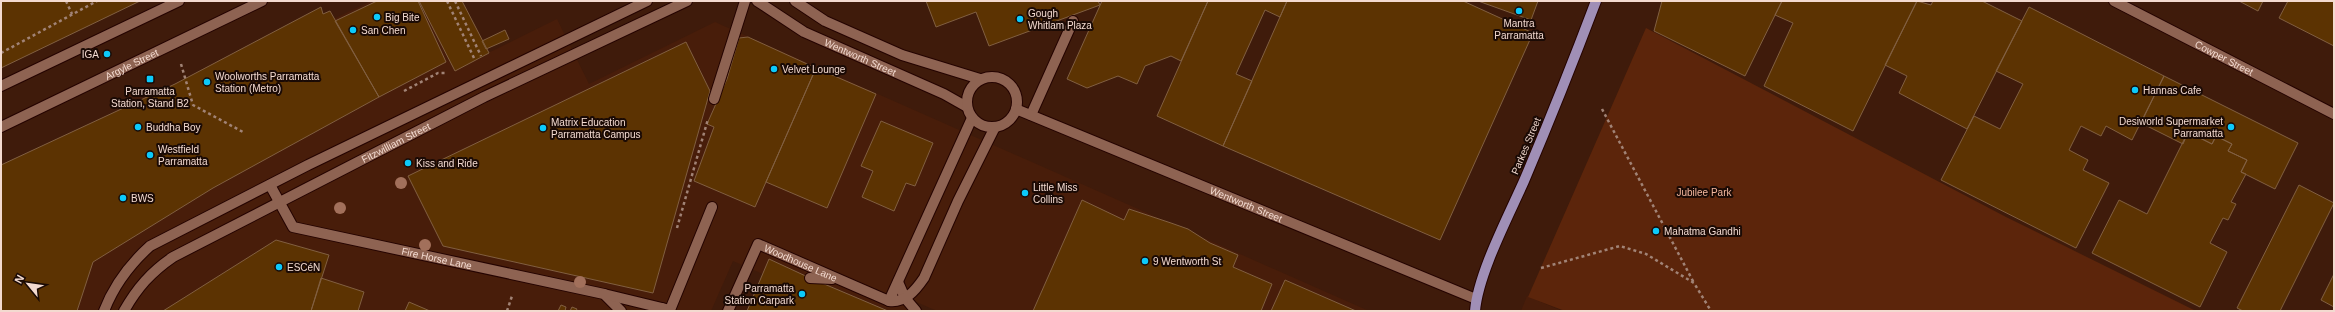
<svg xmlns="http://www.w3.org/2000/svg" width="2335" height="312" font-family="Arial,sans-serif">
<style>
.built{fill:#481d0a}
.green{fill:#5c250b}
.building{fill:#5c3302;stroke:#815f41}
.lines{fill:none;stroke-linecap:round;stroke-linejoin:round}
.lane-casing{stroke:#240300;stroke-width:12}
.street-casing{stroke:#240300;stroke-width:12}
.secondary-casing{stroke:#240300;stroke-width:12}
.primary-casing{stroke:#240300;stroke-width:12}
.path{stroke:#a18376;stroke-width:2.5;stroke-dasharray:3 3;stroke-linecap:butt}
.lane{stroke:#8e6352;stroke-width:10}
.street{stroke:#8e6352;stroke-width:10}
.secondary{stroke:#8e6352;stroke-width:10}
.primary{stroke:#a08fb6;stroke-width:10}
.tree{fill:#a2705b}
.poi-dot{fill:#0ccafa;stroke:#1a0a05;stroke-width:1.5}
.labels{text-anchor:middle;dominant-baseline:central;stroke-width:4;stroke-linejoin:round;paint-order:stroke}
.poi-label{font-size:10px;fill:#f3dad0;stroke:#1a0a05;text-anchor:start}
.street-label{font-size:10px;fill:#f3dad0;stroke:#1a0a05}
.park-label{font-size:10px;fill:#f3b69d;stroke:#1a0a05}
</style>
<rect width="100%" height="100%" fill="#3f1b0b"/>
<path class="built" d="M 371,1 L 462,1 L 488,53 L 557,19 L 589,84 L 715,22 L 1369,311 L 937,311 L 914,301 L 910,311 L 848,311 L 733,261 L 711,311 L 1,311 L 1,178 Z
M 1527,296 L 1562,311 L 1521,311 Z"/>
<path class="green" d="M 1646,28 L 2006,217 L 2196,311 L 1565,311 L 1528,297 Z"/>
<path class="building" d="M 1,1 L 140,1 L 1,68 Z
M 377,1 L 418,1 L 446,62 L 379,97 L 335,21 Z
M 419,1 L 462,1 L 489,53 L 455,71 Z
M 926,1 L 1098,1 L 1100,5 L 989,46 L 976,12 L 936,27 Z
M 1102,1 L 1208,1 L 1181,61 L 1171,56 L 1145,66 L 1137,84 L 1118,76 L 1087,88 L 1067,79 Z
M 1208,1 L 1287,1 L 1280,17 L 1265,10 L 1236,74 L 1252,81 L 1223,146 L 1157,116 Z
M 1287,1 L 1463,1 L 1533,33 L 1440,240 L 1223,146 Z
M 1478,1 L 1538,1 L 1531,20 Z
M 1662,1 L 1782,1 L 1745,76 L 1654,31 Z
M 1782,1 L 1917,1 L 1853,131 L 1764,86 L 1793,23 L 1775,15 Z
M 1917,1 L 1931,5 L 1933,1 L 1982,1 L 2022,21 L 1967,129 L 1899,93 L 1907,76 L 1885,65 Z
M 2239,1 L 2263,1 L 2258,11 Z
M 2288,1 L 2334,1 L 2334,46 L 2279,18 Z
M 321,7 L 323,14 L 330,11 L 379,97 L 213,188 L 93,262 L 77,311 L 1,311 L 1,165 L 175,84 Z
M 2029,7 L 2164,76 L 2132,140 L 2106,126 L 2101,136 L 2081,126 L 2069,150 L 2088,160 L 2083,170 L 2109,183 L 2076,248 L 1941,180 L 1974,116 L 2000,129 L 2023,84 L 1996,71 Z
M 505,30 L 509,39 L 486,49 L 482,41 Z
M 748,37 L 816,68 L 755,207 L 694,181 L 714,127 L 707,124 L 727,79 L 739,38 Z
M 686,42 L 710,91 L 653,293 L 443,246 L 408,176 Z
M 816,68 L 876,94 L 827,208 L 766,182 Z
M 2164,76 L 2298,143 L 2275,189 L 2241,172 L 2247,160 L 2228,151 L 2232,144 L 2216,136 L 2212,144 L 2188,132 L 2183,144 L 2141,123 Z
M 881,121 L 933,143 L 915,186 L 906,183 L 894,211 L 862,197 L 873,171 L 861,166 Z
M 2188,132 L 2212,144 L 2216,136 L 2232,144 L 2228,151 L 2247,160 L 2241,172 L 2246,174 L 2231,202 L 2236,204 L 2228,220 L 2223,218 L 2210,243 L 2227,252 L 2200,307 L 2092,253 L 2119,200 L 2147,214 Z
M 2299,185 L 2334,203 L 2280,311 L 2243,311 L 2237,308 Z
M 1082,200 L 1124,220 L 1129,209 L 1171,223 L 1188,229 L 1210,243 L 1238,255 L 1233,267 L 1272,284 L 1261,311 L 1033,311 Z
M 276,240 L 329,255 L 311,311 L 163,311 Z
M 769,259 L 810,278 L 888,311 L 747,311 Z
M 2334,274 L 2334,307 L 2321,300 Z
M 321,278 L 364,292 L 358,311 L 311,311 Z
M 1285,280 L 1356,311 L 1271,311 Z
M 409,302 L 430,311 L 405,311 Z
M 561,305 L 566,307 L 565,311 L 558,311 Z
M 572,307 L 577,309 L 576,311 L 570,311 Z"/>
<g class="lines">
<defs>
<g id="lane">
<path d="M 1,86 L 179,1"/>
<path d="M 1031,115 L 1073,21"/>
<path id="s1" d="M 1,127 L 262,1"/>
<path d="M 810,278 L 832,279"/>
<path d="M 898,282 L 905,298 L 916,311"/>
<path d="M 662,308 L 670,310 L 712,207"/>
<path id="s2" d="M 728,311 L 758,244 L 889,301"/>
</g>
<g id="street">
<path id="s3" d="M 2114,1 L 2334,114"/>
<path d="M 714,99 L 745,1"/>
<path d="M 972,118 L 889,301 C 905,303 915,291 924,278 L 958,201 L 995,127"/>
<path id="s4" d="M 270,185 L 293,227 L 604,294 L 621,311"/>
<path d="M 604,294 L 662,308"/>
</g>
<g id="secondary">
<path id="s5" d="M 757,1 L 804,32 L 944,94 L 967,107"/>
<path d="M 795,1 L 825,21 L 902,55 L 980,79"/>
<circle cx="992" cy="102" r="25"/>
<path id="s6" d="M 1016,109 L 1476,299"/>
<path d="M 104,311 C 114,285 129,265 150,246 L 308,165 L 647,1"/>
<path id="s7" d="M 124,311 C 137,288 151,272 173,257 L 484,97 L 687,1"/>
</g>
<path id="primary" d="M 1475,311 C 1478,274 1508,217 1524,181 C 1549,122 1573,62 1596,1"/>
</defs>
<use href="#lane" class="lane-casing"/>
<use href="#street" class="street-casing"/>
<use href="#secondary" class="secondary-casing"/>
<use href="#primary" class="primary-casing"/>
<path class="path" d="M 66,1 L 72,14
M 447,1 L 474,58 L 472,59
M 455,1 L 481,56
M 1,53 L 97,1
M 181,64 L 193,105 L 243,132
M 404,91 L 438,73 L 445,73
M 1602,109 L 1694,283
M 677,228 L 708,119
M 1541,268 L 1620,246 L 1646,254 L 1694,283 L 1711,311
M 507,311 L 512,296"/>
<use href="#lane" class="lane"/>
<use href="#street" class="street"/>
<use href="#secondary" class="secondary"/>
<use href="#primary" class="primary"/>
</g>
<g class="tree">
<circle cx="401" cy="183" r="6"/>
<circle cx="340" cy="208" r="6"/>
<circle cx="425" cy="245" r="6"/>
<circle cx="580" cy="282" r="6"/>
</g>
<g class="poi-dot">
<circle cx="1519" cy="11" r="4"/>
<circle cx="377" cy="17" r="4"/>
<circle cx="1020" cy="19" r="4"/>
<circle cx="353" cy="30" r="4"/>
<circle cx="107" cy="54" r="4"/>
<circle cx="774" cy="69" r="4"/>
<rect x="146" y="75" width="8" height="8" rx="2"/>
<circle cx="207" cy="82" r="4"/>
<circle cx="2135" cy="90" r="4"/>
<circle cx="138" cy="127" r="4"/>
<circle cx="2231" cy="127" r="4"/>
<circle cx="543" cy="128" r="4"/>
<circle cx="150" cy="155" r="4"/>
<circle cx="408" cy="163" r="4"/>
<circle cx="1025" cy="193" r="4"/>
<circle cx="123" cy="198" r="4"/>
<circle cx="1656" cy="231" r="4"/>
<circle cx="1145" cy="261" r="4"/>
<circle cx="279" cy="267" r="4"/>
<circle cx="802" cy="294" r="4"/>
</g>
<g class="labels">
<g class="poi-label">
<text x="1028" y="13">Gough<tspan x="1028" dy="12">Whitlam Plaza</tspan></text>
<text x="385" y="17">Big Bite</text>
<text x="1519" y="23" text-anchor="middle">Mantra<tspan x="1519" dy="12">Parramatta</tspan></text>
<text x="361" y="30">San Chen</text>
<text x="99" y="54" text-anchor="end">IGA</text>
<text x="782" y="69">Velvet Lounge</text>
<text x="215" y="76">Woolworths Parramatta<tspan x="215" dy="12">Station (Metro)</tspan></text>
<text x="2143" y="90">Hannas Cafe</text>
<text x="150" y="91" text-anchor="middle">Parramatta<tspan x="150" dy="12">Station, Stand B2</tspan></text>
<text x="2223" y="121" text-anchor="end">Desiworld Supermarket<tspan x="2223" dy="12">Parramatta</tspan></text>
<text x="551" y="122">Matrix Education<tspan x="551" dy="12">Parramatta Campus</tspan></text>
<text x="146" y="127">Buddha Boy</text>
<text x="158" y="149">Westfield<tspan x="158" dy="12">Parramatta</tspan></text>
<text x="416" y="163">Kiss and Ride</text>
<text x="1033" y="187">Little Miss<tspan x="1033" dy="12">Collins</tspan></text>
<text x="131" y="198">BWS</text>
<text x="1664" y="231">Mahatma Gandhi</text>
<text x="1153" y="261">9 Wentworth St</text>
<text x="287" y="267">ESCéN</text>
<text x="794" y="288" text-anchor="end">Parramatta<tspan x="794" dy="12">Station Carpark</tspan></text>
</g>
<g class="street-label">
<text stroke="none"><textPath href="#s5" startOffset="118">Wentworth Street</textPath></text>
<text stroke="none"><textPath href="#s3" startOffset="124">Cowper Street</textPath></text>
<text stroke="none"><textPath href="#s1" startOffset="145">Argyle Street</textPath></text>
<text stroke="none"><textPath href="#s7" startOffset="324">Fitzwilliam Street</textPath></text>
<text transform="translate(1526 146) rotate(-67)">Parkes Street</text>
<text stroke="none"><textPath href="#s6" startOffset="249">Wentworth Street</textPath></text>
<text stroke="none"><textPath href="#s4" startOffset="195">Fire Horse Lane</textPath></text>
<text stroke="none"><textPath href="#s2" startOffset="120">Woodhouse Lane</textPath></text>
</g>
<g class="park-label">
<text x="1704" y="192">Jubilee Park</text>
</g>
</g>
<rect width="2335" height="312" fill="none" stroke="#f3dad0" stroke-width="4"/>
<g transform="translate(28 284) rotate(299)" stroke="#1a0a05" stroke-width="3" paint-order="stroke">
<path d="M0-3L7 15L0 10L-7 15Z" fill="#f3dad0"/>
<text y="-6" font-size="11" font-weight="bold" text-anchor="middle" fill="#f3dad0">N</text>
</g>
</svg>
